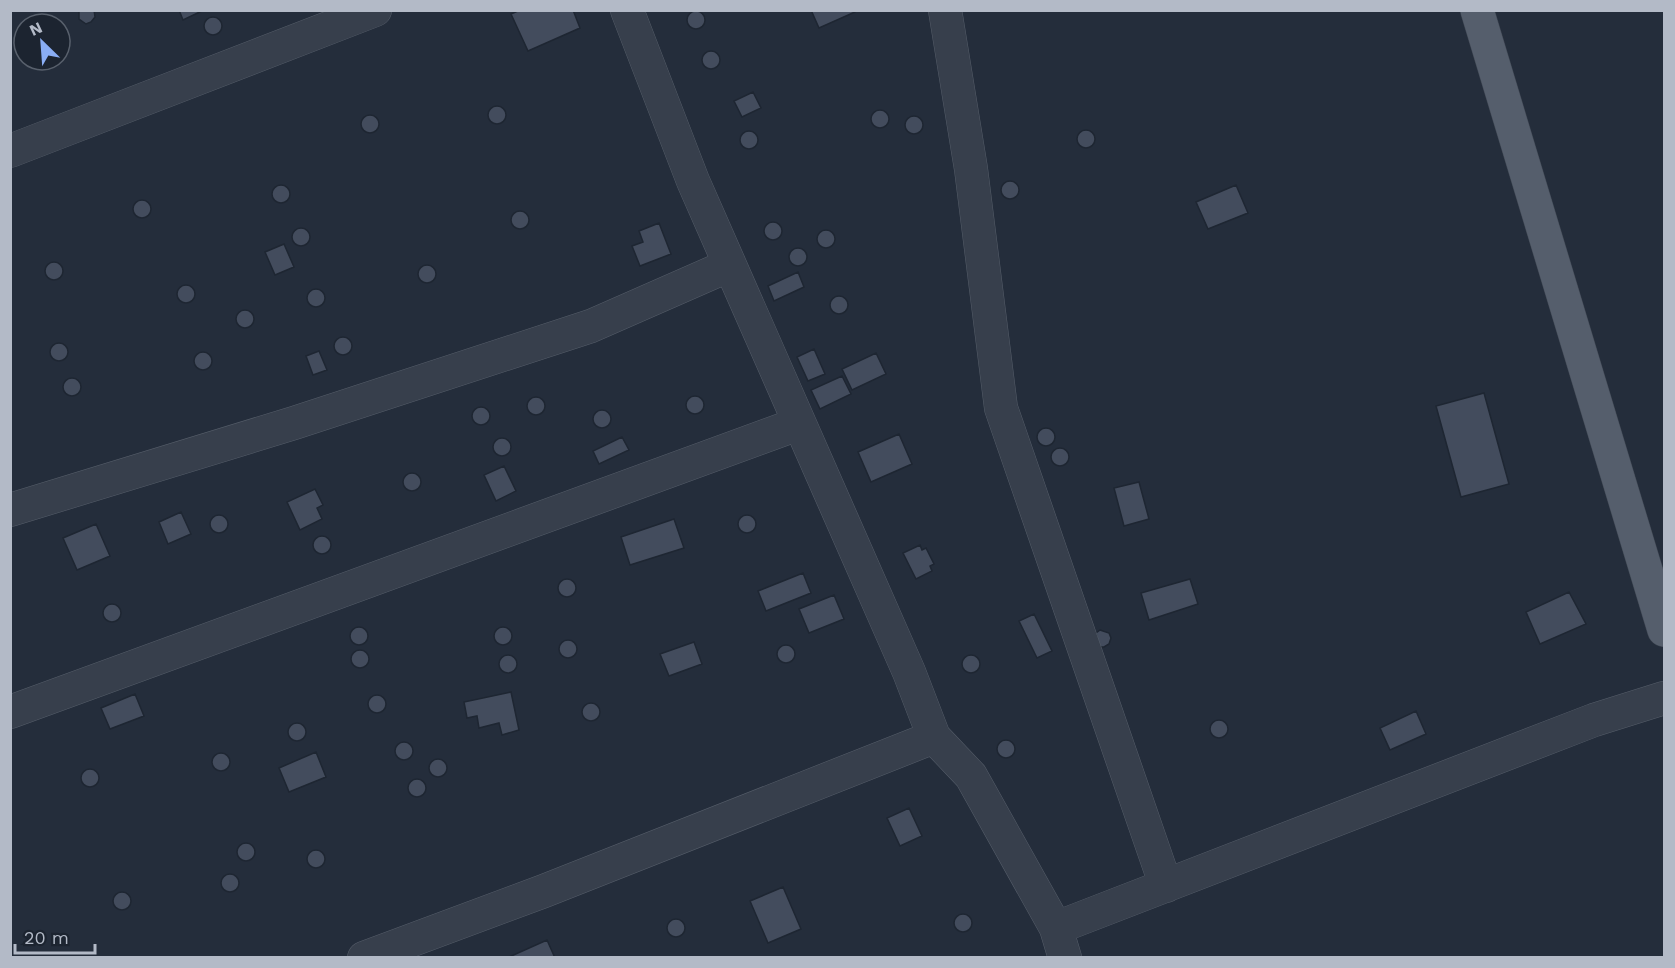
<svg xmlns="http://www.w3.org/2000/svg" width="1675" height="968" font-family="'Work Sans',sans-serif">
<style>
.building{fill:#434c5d;stroke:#1e2632;stroke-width:1.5}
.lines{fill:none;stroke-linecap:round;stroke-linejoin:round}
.minor-casing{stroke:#555d69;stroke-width:34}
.major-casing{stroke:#404854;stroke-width:34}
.minor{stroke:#373f4c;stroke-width:33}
.major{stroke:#555e6c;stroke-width:33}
</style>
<rect width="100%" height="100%" fill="#242d3b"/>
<path class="building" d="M 94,10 L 95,17 L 91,22 L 86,24 L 79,19 L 79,10 Z
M 179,10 L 204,10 L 183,20 Z
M 520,10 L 573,10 L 580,28 L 528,51 L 511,14 Z
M 811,10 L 855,10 L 855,12 L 819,28 Z
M687 20a9 9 0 1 1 18 0a9 9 0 1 1-18 0Z
M204 26a9 9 0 1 1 18 0a9 9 0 1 1-18 0Z
M702 60a9 9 0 1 1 18 0a9 9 0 1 1-18 0Z
M 753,92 L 761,108 L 742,117 L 734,101 Z
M488 115a9 9 0 1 1 18 0a9 9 0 1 1-18 0Z
M871 119a9 9 0 1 1 18 0a9 9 0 1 1-18 0Z
M361 124a9 9 0 1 1 18 0a9 9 0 1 1-18 0Z
M905 125a9 9 0 1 1 18 0a9 9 0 1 1-18 0Z
M1077 139a9 9 0 1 1 18 0a9 9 0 1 1-18 0Z
M740 140a9 9 0 1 1 18 0a9 9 0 1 1-18 0Z
M1001 190a9 9 0 1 1 18 0a9 9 0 1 1-18 0Z
M 1236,185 L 1248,213 L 1208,229 L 1196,202 Z
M272 194a9 9 0 1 1 18 0a9 9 0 1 1-18 0Z
M133 209a9 9 0 1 1 18 0a9 9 0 1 1-18 0Z
M511 220a9 9 0 1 1 18 0a9 9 0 1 1-18 0Z
M764 231a9 9 0 1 1 18 0a9 9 0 1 1-18 0Z
M 659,223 L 671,254 L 640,266 L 632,246 L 643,242 L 639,231 Z
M292 237a9 9 0 1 1 18 0a9 9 0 1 1-18 0Z
M817 239a9 9 0 1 1 18 0a9 9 0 1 1-18 0Z
M 284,244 L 294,267 L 275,275 L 265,252 Z
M789 257a9 9 0 1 1 18 0a9 9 0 1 1-18 0Z
M45 271a9 9 0 1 1 18 0a9 9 0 1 1-18 0Z
M418 274a9 9 0 1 1 18 0a9 9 0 1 1-18 0Z
M 798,272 L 804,287 L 774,301 L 768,286 Z
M177 294a9 9 0 1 1 18 0a9 9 0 1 1-18 0Z
M307 298a9 9 0 1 1 18 0a9 9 0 1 1-18 0Z
M830 305a9 9 0 1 1 18 0a9 9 0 1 1-18 0Z
M236 319a9 9 0 1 1 18 0a9 9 0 1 1-18 0Z
M334 346a9 9 0 1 1 18 0a9 9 0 1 1-18 0Z
M50 352a9 9 0 1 1 18 0a9 9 0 1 1-18 0Z
M 814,349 L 825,374 L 808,381 L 797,357 Z
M 319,351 L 327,370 L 313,375 L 306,356 Z
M194 361a9 9 0 1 1 18 0a9 9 0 1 1-18 0Z
M 876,353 L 886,374 L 852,390 L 842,369 Z
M 842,376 L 851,394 L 820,409 L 811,390 Z
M63 387a9 9 0 1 1 18 0a9 9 0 1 1-18 0Z
M 1484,393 L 1509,484 L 1461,497 L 1436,406 Z
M686 405a9 9 0 1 1 18 0a9 9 0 1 1-18 0Z
M527 406a9 9 0 1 1 18 0a9 9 0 1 1-18 0Z
M472 416a9 9 0 1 1 18 0a9 9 0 1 1-18 0Z
M593 419a9 9 0 1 1 18 0a9 9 0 1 1-18 0Z
M1037 437a9 9 0 1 1 18 0a9 9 0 1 1-18 0Z
M 899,434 L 912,464 L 871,482 L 858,452 Z
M 622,437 L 629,450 L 599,464 L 593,451 Z
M493 447a9 9 0 1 1 18 0a9 9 0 1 1-18 0Z
M1051 457a9 9 0 1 1 18 0a9 9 0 1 1-18 0Z
M 504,466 L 516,491 L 496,501 L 484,475 Z
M403 482a9 9 0 1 1 18 0a9 9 0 1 1-18 0Z
M 1139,482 L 1149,519 L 1124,526 L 1114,488 Z
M 315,489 L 323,505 L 317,508 L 322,519 L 300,530 L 287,502 Z
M 181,512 L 191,534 L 168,544 L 159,522 Z
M210 524a9 9 0 1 1 18 0a9 9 0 1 1-18 0Z
M738 524a9 9 0 1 1 18 0a9 9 0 1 1-18 0Z
M 674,519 L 684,548 L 630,565 L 621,537 Z
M 96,524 L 110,556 L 77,570 L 63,538 Z
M313 545a9 9 0 1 1 18 0a9 9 0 1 1-18 0Z
M 920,545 L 922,550 L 926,548 L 934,564 L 930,566 L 932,571 L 916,579 L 903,553 Z
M 803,573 L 811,593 L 766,611 L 758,591 Z
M 1190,579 L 1198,604 L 1149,620 L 1141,593 Z
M558 588a9 9 0 1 1 18 0a9 9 0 1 1-18 0Z
M 1569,592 L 1586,624 L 1540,644 L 1526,612 Z
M 834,595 L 844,619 L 809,633 L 799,609 Z
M103 613a9 9 0 1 1 18 0a9 9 0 1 1-18 0Z
M 1034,614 L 1052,651 L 1037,658 L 1019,621 Z
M350 636a9 9 0 1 1 18 0a9 9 0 1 1-18 0Z
M494 636a9 9 0 1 1 18 0a9 9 0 1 1-18 0Z
M 1100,630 L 1109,633 L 1111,638 L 1109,644 L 1104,647 L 1099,647 L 1096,633 Z
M559 649a9 9 0 1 1 18 0a9 9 0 1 1-18 0Z
M 694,642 L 702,664 L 669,676 L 660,654 Z
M777 654a9 9 0 1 1 18 0a9 9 0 1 1-18 0Z
M351 659a9 9 0 1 1 18 0a9 9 0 1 1-18 0Z
M962 664a9 9 0 1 1 18 0a9 9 0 1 1-18 0Z
M499 664a9 9 0 1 1 18 0a9 9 0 1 1-18 0Z
M 511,692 L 519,730 L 502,735 L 499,723 L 479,728 L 477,716 L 467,718 L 464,702 Z
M 135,694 L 144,716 L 110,729 L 101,708 Z
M368 704a9 9 0 1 1 18 0a9 9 0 1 1-18 0Z
M582 712a9 9 0 1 1 18 0a9 9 0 1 1-18 0Z
M 1416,711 L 1426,734 L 1390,750 L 1380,728 Z
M1210 729a9 9 0 1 1 18 0a9 9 0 1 1-18 0Z
M288 732a9 9 0 1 1 18 0a9 9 0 1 1-18 0Z
M997 749a9 9 0 1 1 18 0a9 9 0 1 1-18 0Z
M395 751a9 9 0 1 1 18 0a9 9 0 1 1-18 0Z
M 316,752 L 326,777 L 289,792 L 279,768 Z
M212 762a9 9 0 1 1 18 0a9 9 0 1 1-18 0Z
M429 768a9 9 0 1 1 18 0a9 9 0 1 1-18 0Z
M81 778a9 9 0 1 1 18 0a9 9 0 1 1-18 0Z
M408 788a9 9 0 1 1 18 0a9 9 0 1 1-18 0Z
M 909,808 L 922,836 L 900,846 L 887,818 Z
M237 852a9 9 0 1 1 18 0a9 9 0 1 1-18 0Z
M307 859a9 9 0 1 1 18 0a9 9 0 1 1-18 0Z
M221 883a9 9 0 1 1 18 0a9 9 0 1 1-18 0Z
M 783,887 L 801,929 L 768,943 L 750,901 Z
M113 901a9 9 0 1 1 18 0a9 9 0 1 1-18 0Z
M954 923a9 9 0 1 1 18 0a9 9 0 1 1-18 0Z
M667 928a9 9 0 1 1 18 0a9 9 0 1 1-18 0Z
M 547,940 L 555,958 L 509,958 L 509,957 Z"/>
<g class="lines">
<defs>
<path id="minor" d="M 627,10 L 693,181 L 909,672 L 934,737 L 971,776 L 1056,928 L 1065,958
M 945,10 L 971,169 L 1001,408 L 1166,886
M 10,151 L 375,10
M 10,510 L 294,423 L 591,326 L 730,265
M 10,712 L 798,424
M 1056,928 L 1594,720 L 1664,698
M 364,958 L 544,891 L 934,737"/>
<path id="major" d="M 1477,10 L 1664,630"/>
</defs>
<use href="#minor" class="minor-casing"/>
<use href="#major" class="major-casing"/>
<use href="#minor" class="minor"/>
<use href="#major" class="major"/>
</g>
<rect width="1675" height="968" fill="none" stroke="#b3bac7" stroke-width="24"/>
<g transform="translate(42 42) rotate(335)"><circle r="28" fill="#1c2430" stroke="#58606c" stroke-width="1.5"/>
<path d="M0-4.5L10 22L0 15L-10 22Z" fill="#8aaef5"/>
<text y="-9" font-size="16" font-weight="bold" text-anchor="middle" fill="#b3bac7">N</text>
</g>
<path d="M15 944v9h80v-9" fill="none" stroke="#b3bac7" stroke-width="3"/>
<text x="24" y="944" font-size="18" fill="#b3bac7" stroke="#1c2430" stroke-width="4.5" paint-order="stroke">20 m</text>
</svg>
